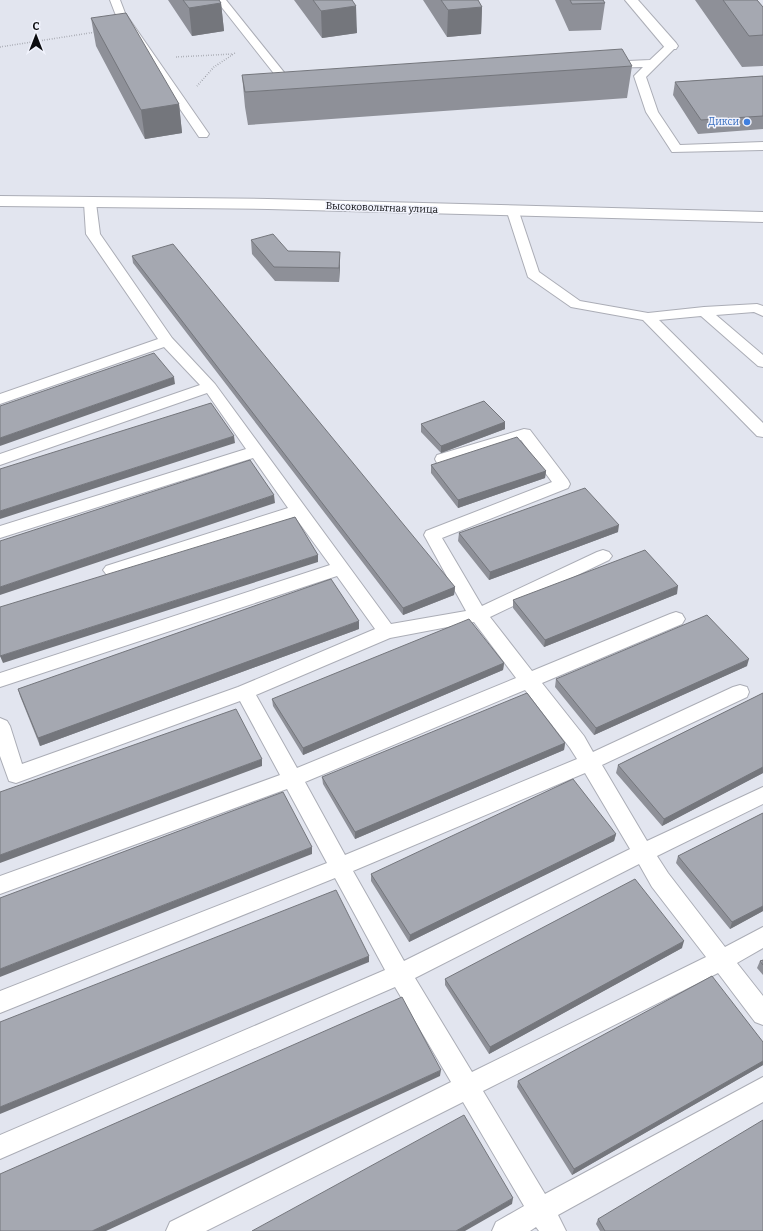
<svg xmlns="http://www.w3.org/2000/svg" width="763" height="1231" font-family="Bitter,serif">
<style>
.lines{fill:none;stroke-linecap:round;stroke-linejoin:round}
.lane-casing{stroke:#abadb6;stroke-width:2}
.street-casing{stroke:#abadb6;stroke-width:2}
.secondary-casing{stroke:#abadb6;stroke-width:2}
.path{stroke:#7c7e85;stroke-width:1.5;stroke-dasharray:0.5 2;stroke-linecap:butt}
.lane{fill:#fff;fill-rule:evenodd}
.street{fill:#fff;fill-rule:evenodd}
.secondary{fill:#fff;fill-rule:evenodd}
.wall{fill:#8e9098}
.shaded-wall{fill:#74767c}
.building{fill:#a5a8b1;stroke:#74767c}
.shop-dot{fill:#3f7fe0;stroke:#f0f2fc;stroke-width:1.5}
.labels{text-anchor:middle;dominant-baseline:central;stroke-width:3;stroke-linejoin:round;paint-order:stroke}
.far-shop-label{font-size:10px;fill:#366cbe;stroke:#f0f2fc;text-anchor:end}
.far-street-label{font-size:10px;fill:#0b0c0f;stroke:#f0f2fc}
</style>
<rect width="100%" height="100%" fill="#e2e5ef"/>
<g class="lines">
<defs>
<path id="lane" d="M 110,0 L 120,0 L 125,13 L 209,134 L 207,137 L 199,137 L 115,13 Z
M 216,0 L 226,0 L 295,86 L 297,88 L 295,90 L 287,90 Z
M 671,43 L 676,46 L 675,48 L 646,77 L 658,112 L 680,145 L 763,142 L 763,150 L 672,152 L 646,112 L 634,76 L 643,67 L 606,68 L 600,65 L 606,62 L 650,60 L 667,44 Z
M 90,199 L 95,200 L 96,203 L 100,234 L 172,338 L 215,384 L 391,624 L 466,611 L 424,535 L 426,531 L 552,482 L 521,440 L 443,464 L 437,463 L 435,459 L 437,455 L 524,429 L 530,430 L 568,480 L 570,484 L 568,488 L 442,538 L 482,606 L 597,552 L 603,550 L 609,552 L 612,556 L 609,560 L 490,617 L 532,671 L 670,614 L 676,612 L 682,614 L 685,619 L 682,624 L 542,683 L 584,736 L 593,752 L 733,687 L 740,685 L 747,687 L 749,692 L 747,697 L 602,765 L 647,841 L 763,787 L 763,804 L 657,856 L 668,873 L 725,947 L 763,927 L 763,948 L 737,963 L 763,996 L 763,1025 L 755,1022 L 718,973 L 483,1091 L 545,1194 L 763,1077 L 763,1102 L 558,1215 L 566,1231 L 539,1231 L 536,1227 L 530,1231 L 492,1231 L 496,1222 L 524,1206 L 463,1102 L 206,1231 L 166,1231 L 170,1222 L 451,1082 L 395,987 L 0,1159 L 0,1135 L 385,970 L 335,878 L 0,1013 L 0,991 L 327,863 L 287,789 L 0,894 L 0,876 L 280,775 L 240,701 L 16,783 L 9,781 L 0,756 L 0,718 L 7,721 L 10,726 L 22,764 L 238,687 L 375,629 L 337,576 L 0,687 L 0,673 L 330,565 L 295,517 L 118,574 L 112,576 L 106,574 L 103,570 L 106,566 L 288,508 L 253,458 L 0,538 L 0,526 L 246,449 L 207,393 L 0,465 L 0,454 L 200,385 L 164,347 L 0,404 L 0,394 L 158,339 L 86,234 L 84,203 L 85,200 ZM 474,622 L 516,678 L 297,768 L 256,695 L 390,638 ZM 525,690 L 570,748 L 577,759 L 345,855 L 305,782 ZM 585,773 L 630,849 L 404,961 L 353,871 ZM 639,864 L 652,887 L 706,957 L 472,1072 L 415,978 Z
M 513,208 L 518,209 L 539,272 L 580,301 L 648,313 L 704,307 L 757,304 L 763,306 L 763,316 L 754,312 L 716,315 L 763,355 L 763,367 L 758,366 L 701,316 L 659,320 L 763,423 L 763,437 L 757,436 L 643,320 L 571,307 L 528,277 L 507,212 L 508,209 Z"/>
<path id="street" d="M 625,0 L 638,0 L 676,43 L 678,46 L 676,49 L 666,49 Z"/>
<path id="secondary" d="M 0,196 L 268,199 L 763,212 L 763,222 L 268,209 L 0,206 Z"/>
</defs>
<use href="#lane" class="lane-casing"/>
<use href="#street" class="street-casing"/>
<use href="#secondary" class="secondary-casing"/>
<path class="path" d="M 0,47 L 96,32
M 176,57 L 233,54
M 197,86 L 214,67 L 235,53"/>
<use href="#lane" class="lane"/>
<use href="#street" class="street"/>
<use href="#secondary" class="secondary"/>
</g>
<path class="wall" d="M 168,0 L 219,0 L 221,3 L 224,31 L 192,36 Z
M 294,0 L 352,0 L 357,33 L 322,38 Z
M 423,0 L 478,0 L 482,7 L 481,34 L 447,37 Z
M 555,0 L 603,0 L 605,3 L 601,30 L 569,31 Z
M 695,0 L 757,0 L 763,7 L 763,66 L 742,67 Z
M 91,18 L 179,104 L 182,133 L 145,139 L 96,46 Z
M 632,66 L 627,98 L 248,125 L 245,107 L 242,75 Z
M 763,76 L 763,129 L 698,134 L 673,95 L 675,82 Z
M 251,240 L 288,251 L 340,265 L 339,282 L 275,281 L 252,254 Z
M 132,256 L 455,587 L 454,595 L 403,615 L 133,263 Z
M 505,422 L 505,429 L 441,453 L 421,432 L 421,424 Z
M 431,465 L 546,471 L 545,478 L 458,508 L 431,473 Z
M 618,532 L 489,580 L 458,541 L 459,533 Z
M 677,594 L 544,647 L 513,608 L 513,600 Z
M 359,629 L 40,746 L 20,696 L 18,689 Z
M 504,663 L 503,670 L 303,755 L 273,706 L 272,699 Z
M 747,666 L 594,735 L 555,687 L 556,679 Z
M 763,693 L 763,773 L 662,826 L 616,773 L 618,765 Z
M 565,743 L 564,750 L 355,839 L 323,784 L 322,777 Z
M 763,813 L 763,911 L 730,929 L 676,863 L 678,856 Z
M 616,834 L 614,841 L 409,942 L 371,881 L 371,874 Z
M 682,948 L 489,1054 L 445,985 L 445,979 Z
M 763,960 L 763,975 L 757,968 L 760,961 Z
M 763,1042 L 763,1065 L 572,1175 L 517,1087 L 518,1081 Z
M 598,1219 L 763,1231 L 600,1231 L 596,1224 Z"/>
<path class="shaded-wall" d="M 221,3 L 224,31 L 192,36 L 189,8 Z
M 356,6 L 357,33 L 322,38 L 321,11 Z
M 482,7 L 481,34 L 447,37 L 448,10 Z
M 179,104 L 182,133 L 145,139 L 141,110 Z
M 340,252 L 340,265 L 339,282 L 339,268 Z
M 174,377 L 175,384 L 0,446 L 0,438 Z
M 505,422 L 505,429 L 441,453 L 441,446 Z
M 234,436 L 235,443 L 0,519 L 0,511 Z
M 546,471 L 545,478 L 458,508 L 458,500 Z
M 274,495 L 275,503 L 0,595 L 0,587 Z
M 619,525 L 618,532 L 489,580 L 490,572 Z
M 318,555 L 318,562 L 3,663 L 0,656 Z
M 678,586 L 677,594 L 544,647 L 545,640 Z
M 455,587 L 454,595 L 403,615 L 403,608 Z
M 359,621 L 359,629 L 40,746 L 38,738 Z
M 749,659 L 747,666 L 594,735 L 596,728 Z
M 504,663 L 503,670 L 303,755 L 303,748 Z
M 565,743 L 564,750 L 355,839 L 355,832 Z
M 262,759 L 262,766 L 0,863 L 0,855 Z
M 763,767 L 763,773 L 662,826 L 664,819 Z
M 616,834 L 614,841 L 409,942 L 410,935 Z
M 312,847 L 312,854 L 0,977 L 0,969 Z
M 763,906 L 763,911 L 730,929 L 732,922 Z
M 684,941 L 682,948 L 489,1054 L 490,1047 Z
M 369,956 L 369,962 L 0,1114 L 0,1107 Z
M 763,1061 L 763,1065 L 572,1175 L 574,1169 Z
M 441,1070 L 440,1076 L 106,1231 L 92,1231 Z
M 513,1198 L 512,1204 L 465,1231 L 456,1231 Z"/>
<path class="building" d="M 183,0 L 219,0 L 221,3 L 189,8 Z
M 313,0 L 352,0 L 356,6 L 321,11 Z
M 441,0 L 478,0 L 482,7 L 448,10 Z
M 570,0 L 603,0 L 605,3 L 572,4 Z
M 723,0 L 757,0 L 763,7 L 763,35 L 749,36 Z
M 126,13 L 179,104 L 141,110 L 91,18 Z
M 622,49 L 632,66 L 245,92 L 242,75 Z
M 763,76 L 763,116 L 701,120 L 675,82 Z
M 273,234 L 288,251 L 340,252 L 339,268 L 274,267 L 251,240 Z
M 173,244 L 455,587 L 403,608 L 132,256 Z
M 154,353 L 174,377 L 0,438 L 0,406 Z
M 484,401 L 505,422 L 441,446 L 421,424 Z
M 211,403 L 234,436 L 0,511 L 0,469 Z
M 517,437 L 546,471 L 458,500 L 431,465 Z
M 250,460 L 274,495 L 0,587 L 0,541 Z
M 585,488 L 619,525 L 490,572 L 459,533 Z
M 295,517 L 318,555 L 0,656 L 0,607 Z
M 645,550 L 678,586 L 545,640 L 513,600 Z
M 331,579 L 359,621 L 38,738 L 18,689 Z
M 707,615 L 749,659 L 596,728 L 556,679 Z
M 469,619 L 504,663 L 303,748 L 272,699 Z
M 527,693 L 565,743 L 355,832 L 322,777 Z
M 763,693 L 763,767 L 664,819 L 618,765 Z
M 236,709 L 262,759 L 0,855 L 0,792 Z
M 573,779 L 616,834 L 410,935 L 371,874 Z
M 283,792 L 312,847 L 0,969 L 0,898 Z
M 763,813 L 763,906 L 732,922 L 678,856 Z
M 635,879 L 684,941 L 490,1047 L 445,979 Z
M 336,890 L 369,956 L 0,1107 L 0,1022 Z
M 763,960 L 763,965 L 760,961 Z
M 712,976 L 763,1042 L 763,1061 L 574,1169 L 518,1081 Z
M 402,997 L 441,1070 L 92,1231 L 0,1231 L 0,1174 Z
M 464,1115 L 513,1198 L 456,1231 L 252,1231 Z
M 763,1120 L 763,1231 L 605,1231 L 598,1219 Z"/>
<circle class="shop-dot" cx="747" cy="122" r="4"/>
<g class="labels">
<g class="far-shop-label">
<text x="739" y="122">Дикси</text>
</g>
<g class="far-street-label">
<text transform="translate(382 208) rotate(2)">Высоковольтная улица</text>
</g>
</g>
<g transform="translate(36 36)" stroke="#f0f2fc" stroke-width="3" paint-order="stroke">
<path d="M0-3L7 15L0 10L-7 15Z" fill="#0b0c0f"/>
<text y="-6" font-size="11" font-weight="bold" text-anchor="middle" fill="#0b0c0f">С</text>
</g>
</svg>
